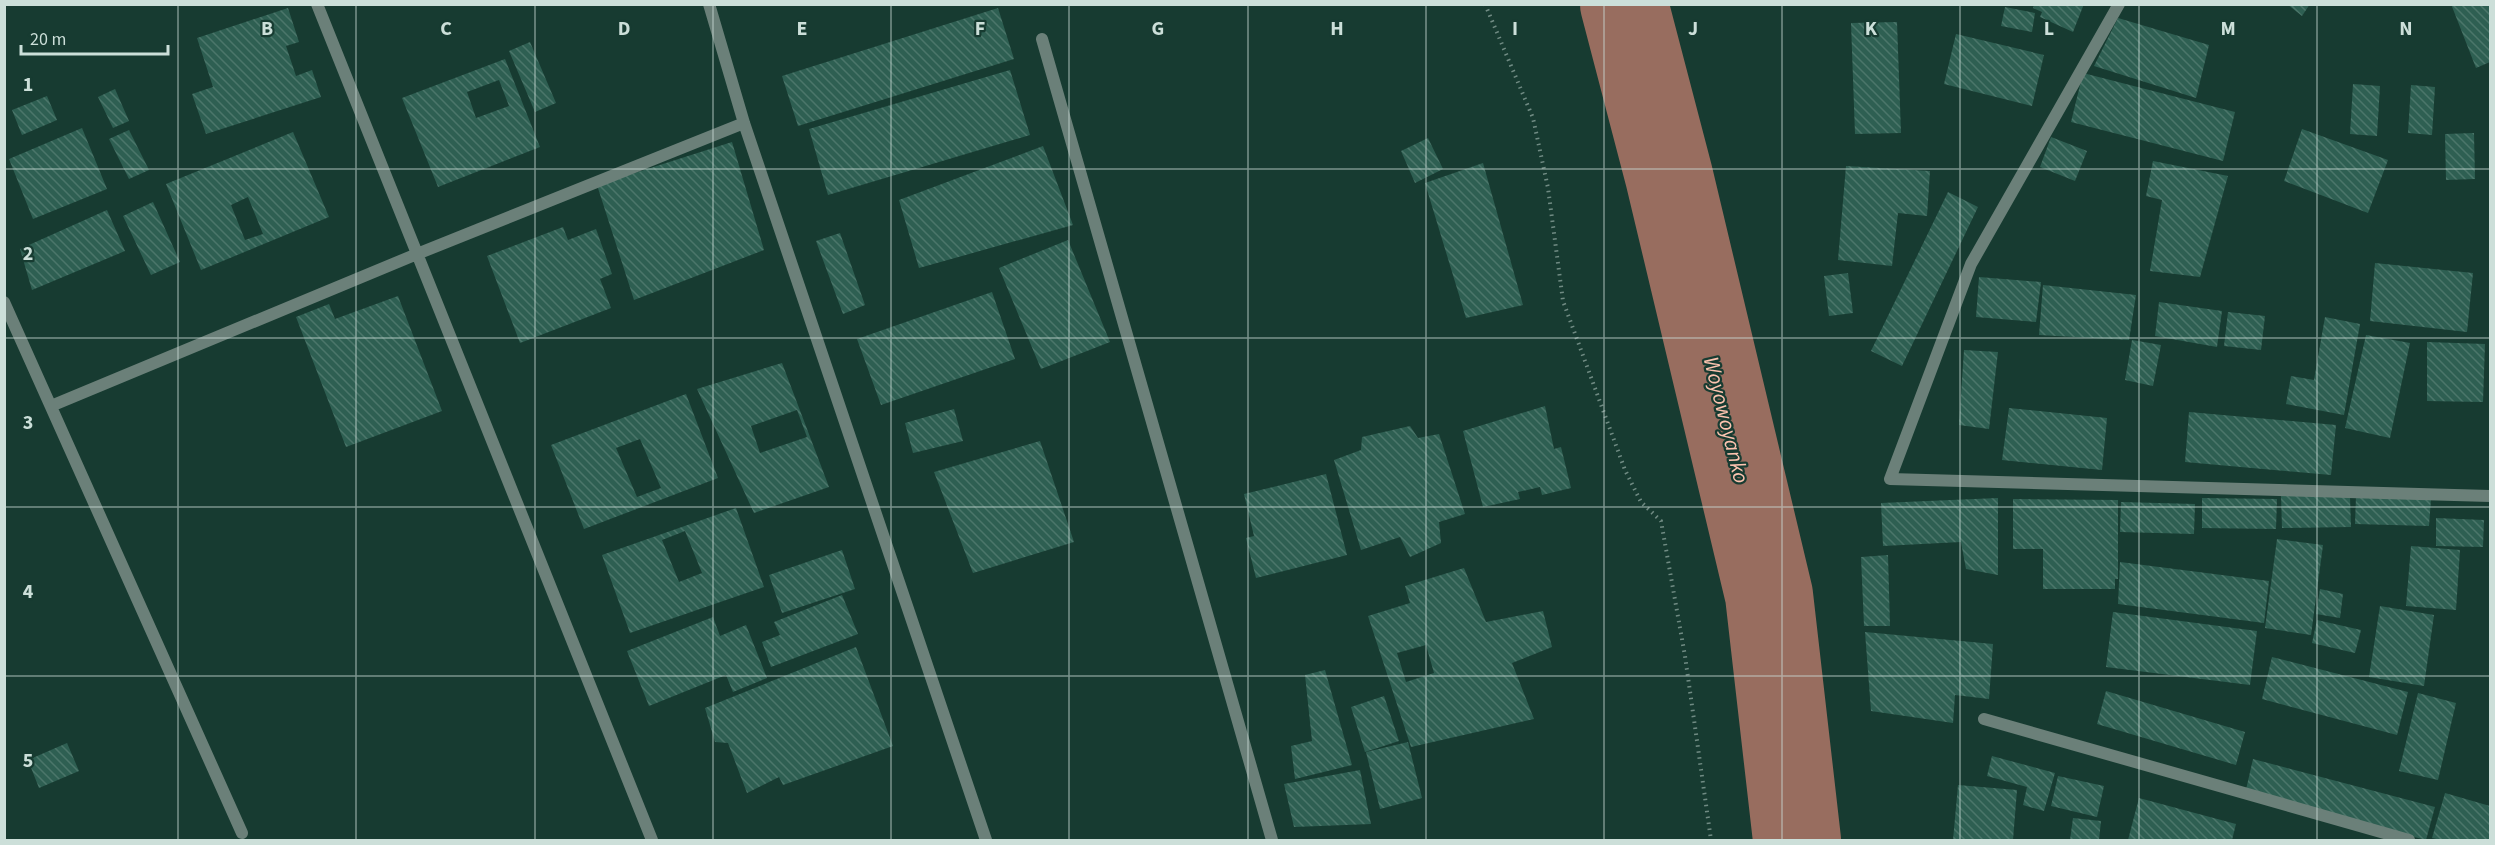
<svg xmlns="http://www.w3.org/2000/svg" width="2495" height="845" font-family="'Source Sans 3',sans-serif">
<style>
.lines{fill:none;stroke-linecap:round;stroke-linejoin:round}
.river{stroke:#986d5f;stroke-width:88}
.building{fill:url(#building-back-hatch);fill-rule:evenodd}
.path{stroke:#708b83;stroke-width:4;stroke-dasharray:1.5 4.5;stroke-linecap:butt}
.minor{stroke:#6b8079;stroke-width:12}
.grid{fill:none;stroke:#ccdfd9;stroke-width:1.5;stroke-opacity:0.55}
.labels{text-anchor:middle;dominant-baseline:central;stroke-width:4.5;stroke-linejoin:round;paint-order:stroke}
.water-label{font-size:22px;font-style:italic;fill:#fdc4b0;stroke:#173b31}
.grid-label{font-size:20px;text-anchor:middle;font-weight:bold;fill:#ccdfd9;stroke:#173b31;stroke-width:4.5;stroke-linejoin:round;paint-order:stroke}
</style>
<defs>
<pattern id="building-back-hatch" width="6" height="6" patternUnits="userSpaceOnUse" patternTransform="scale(1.5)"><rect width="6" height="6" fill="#2e5f52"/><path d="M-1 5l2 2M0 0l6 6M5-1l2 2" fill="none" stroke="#4b766a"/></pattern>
</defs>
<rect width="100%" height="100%" fill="#173b31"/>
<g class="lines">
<path class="river" d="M 1624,4 L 1669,176 L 1769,595 L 1797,840"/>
</g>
<path class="building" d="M 2034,4 L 2084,4 L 2073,32 L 2040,17 L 2042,12 L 2033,8 Z
M 2287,4 L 2310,4 L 2302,16 Z
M 2451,4 L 2490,4 L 2490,62 L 2476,68 Z
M 2005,7 L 2035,13 L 2032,32 L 2001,26 Z
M 288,8 L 299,42 L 286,46 L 296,76 L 312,70 L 321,97 L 206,134 L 192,94 L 213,87 L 197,38 Z
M 998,8 L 1014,59 L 798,126 L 782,76 Z
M 2118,18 L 2209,45 L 2196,98 L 2094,66 Z
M 1897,22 L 1901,133 L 1855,134 L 1851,23 Z
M 1956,34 L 2044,55 L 2032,106 L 1944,84 Z
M 530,42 L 556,103 L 535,112 L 509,51 Z
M 505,59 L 540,147 L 438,187 L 402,98 ZM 499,80 L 509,106 L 476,118 L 467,92 Z
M 1010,70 L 1030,135 L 828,195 L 809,129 Z
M 2083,73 L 2235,112 L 2223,161 L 2071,122 Z
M 2353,84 L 2380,86 L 2377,136 L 2350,134 Z
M 2411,85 L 2435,87 L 2432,135 L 2408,133 Z
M 115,89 L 129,121 L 113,128 L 98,97 Z
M 47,96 L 57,120 L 22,135 L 12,110 Z
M 82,128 L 107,189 L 33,219 L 9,159 Z
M 2302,129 L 2388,160 L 2368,213 L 2284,181 Z
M 129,130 L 149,170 L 129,179 L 109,139 Z
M 293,132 L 329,217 L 201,270 L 166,184 ZM 248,197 L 263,234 L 245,240 L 231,205 Z
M 2474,133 L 2475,179 L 2446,180 L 2445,134 Z
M 2051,137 L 2087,151 L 2075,181 L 2040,167 Z
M 1428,138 L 1443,169 L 1415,183 L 1401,151 Z
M 732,142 L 764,250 L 634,300 L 597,185 Z
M 1043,146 L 1073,225 L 919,268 L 899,200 Z
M 2153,161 L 2228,176 L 2200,277 L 2150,271 L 2162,200 L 2146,196 Z
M 1483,163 L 1523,305 L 1466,318 L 1425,183 Z
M 1846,166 L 1930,171 L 1927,216 L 1898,213 L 1892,266 L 1838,260 Z
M 1948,192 L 1978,207 L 1902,366 L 1871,351 Z
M 153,202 L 180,262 L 151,275 L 123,216 Z
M 107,210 L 125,251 L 32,290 L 20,249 Z
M 563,227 L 568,240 L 596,229 L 612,274 L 600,279 L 611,308 L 520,343 L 487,256 Z
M 840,233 L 865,305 L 843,314 L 816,241 Z
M 1068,240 L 1110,342 L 1041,369 L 999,268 Z
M 2375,263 L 2473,273 L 2467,332 L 2370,321 Z
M 1848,273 L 1853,313 L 1829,316 L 1824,276 Z
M 1979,277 L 2041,282 L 2036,322 L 1976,317 Z
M 2043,285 L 2136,295 L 2129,340 L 2039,335 Z
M 992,292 L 1015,359 L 881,405 L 857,339 Z
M 398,296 L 442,411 L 346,447 L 296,317 L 329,304 L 335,319 Z
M 2159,302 L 2222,311 L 2217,347 L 2155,336 Z
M 2228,312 L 2265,316 L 2261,350 L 2224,346 Z
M 2325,317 L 2360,324 L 2344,415 L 2286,404 L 2291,376 L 2314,380 Z
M 2366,335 L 2410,343 L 2390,438 L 2345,428 Z
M 2132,340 L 2161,345 L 2153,386 L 2125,380 Z
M 2427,342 L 2485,344 L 2483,402 L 2427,401 Z
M 1964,350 L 1998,352 L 1989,429 L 1959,425 Z
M 782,363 L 829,487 L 754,513 L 697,389 ZM 797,410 L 807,437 L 760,453 L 751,426 Z
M 686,394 L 718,478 L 584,529 L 551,445 ZM 640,439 L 661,488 L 637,497 L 616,448 Z
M 1545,406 L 1554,449 L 1561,447 L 1571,488 L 1542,495 L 1540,487 L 1518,492 L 1520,499 L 1483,507 L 1463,431 Z
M 2009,408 L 2107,418 L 2102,470 L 2002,460 Z
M 954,409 L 963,441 L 913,453 L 905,423 Z
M 2189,412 L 2336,425 L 2331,475 L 2185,462 Z
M 1410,426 L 1418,438 L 1439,434 L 1465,514 L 1439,522 L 1441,543 L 1410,557 L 1400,537 L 1361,550 L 1334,460 L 1361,450 L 1362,437 Z
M 1040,441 L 1074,542 L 973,573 L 934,472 Z
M 1326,474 L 1347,555 L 1256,578 L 1246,538 L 1254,536 L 1244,494 Z
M 2281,496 L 2350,496 L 2351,527 L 2282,528 Z
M 2356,496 L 2431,499 L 2429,526 L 2355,524 Z
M 1998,498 L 1998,575 L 1966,569 L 1961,542 L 1883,546 L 1881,503 Z
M 2202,498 L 2277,499 L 2276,529 L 2202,528 Z
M 2013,499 L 2118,500 L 2118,579 L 2115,579 L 2115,589 L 2043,589 L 2043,549 L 2013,549 Z
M 2121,502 L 2195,504 L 2194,534 L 2120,532 Z
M 736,508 L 764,587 L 630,633 L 602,555 ZM 685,531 L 702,573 L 679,582 L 662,540 Z
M 2436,518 L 2484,520 L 2483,547 L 2436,546 Z
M 2277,539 L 2323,545 L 2311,635 L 2265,628 Z
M 2411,546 L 2460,550 L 2456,610 L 2406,606 Z
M 842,550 L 855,589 L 782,613 L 769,575 Z
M 1888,555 L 1890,626 L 1864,626 L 1861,557 Z
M 2120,562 L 2269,581 L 2264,623 L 2118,604 Z
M 1464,568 L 1486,622 L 1543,611 L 1552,647 L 1512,663 L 1534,719 L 1411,747 L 1368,616 L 1410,603 L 1405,586 ZM 1426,645 L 1434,673 L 1406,682 L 1397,653 Z
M 2320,589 L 2343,594 L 2340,618 L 2316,614 Z
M 842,595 L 858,634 L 771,667 L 762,642 L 780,635 L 774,622 Z
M 2380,606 L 2434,615 L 2424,686 L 2369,677 Z
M 2113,612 L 2257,631 L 2250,685 L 2106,667 Z
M 713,617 L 720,636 L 746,625 L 767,678 L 733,692 L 726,675 L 649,706 L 627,651 Z
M 2317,620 L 2361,630 L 2355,653 L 2312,643 Z
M 1865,632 L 1993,644 L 1989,699 L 1955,695 L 1953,723 L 1871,711 Z
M 856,647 L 893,746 L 783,785 L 779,777 L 747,793 L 728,743 L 715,742 L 705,708 Z
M 2272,657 L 2408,692 L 2397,735 L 2262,699 Z
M 1325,670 L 1352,765 L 1295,779 L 1291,746 L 1312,741 L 1305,675 Z
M 2106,691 L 2245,732 L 2236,765 L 2097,724 Z
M 2418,693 L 2456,703 L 2438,780 L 2399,771 Z
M 1384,696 L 1399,741 L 1365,752 L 1351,707 Z
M 1408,742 L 1422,798 L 1380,809 L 1366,752 Z
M 67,743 L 79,771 L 39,788 L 28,760 Z
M 1992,756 L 2055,773 L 2044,811 L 2023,805 L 2027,787 L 1987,776 Z
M 2253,759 L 2435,807 L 2426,840 L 2245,794 Z
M 1360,770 L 1371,824 L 1294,827 L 1284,784 Z
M 2058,776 L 2104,786 L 2097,817 L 2051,806 Z
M 1958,785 L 2017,790 L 2013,840 L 1953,840 Z
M 2445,793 L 2490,806 L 2490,840 L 2441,840 L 2432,838 Z
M 2139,798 L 2236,824 L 2232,840 L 2128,840 Z
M 2073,818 L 2101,821 L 2099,840 L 2070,840 Z"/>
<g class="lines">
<path class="path" d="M 1485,4 L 1533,118 L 1548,188 L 1563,301 L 1625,470 L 1641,502 L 1661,521 L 1685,656 L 1711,840"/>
<path class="minor" d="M 317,4 L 652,840
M 709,4 L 744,123 L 986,840
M 2119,4 L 1971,264 L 1890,479 L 2490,496
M 1042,39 L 1272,840
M 4,302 L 242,833
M 51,406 L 417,254 L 744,123
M 1984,719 L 2409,840"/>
</g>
<path class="grid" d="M 178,4 L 178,840M 356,4 L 356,840M 535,4 L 535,840M 713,4 L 713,840M 891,4 L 891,840M 1069,4 L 1069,840M 1248,4 L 1248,840M 1426,4 L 1426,840M 1604,4 L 1604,840M 1782,4 L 1782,840M 1960,4 L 1960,840M 2139,4 L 2139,840M 2317,4 L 2317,840M 4,169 L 2490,169M 4,338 L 2490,338M 4,507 L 2490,507M 4,676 L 2490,676"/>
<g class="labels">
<g class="water-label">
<text transform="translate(1726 420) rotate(76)">Woyowoyanko</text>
</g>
</g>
<g class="grid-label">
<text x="267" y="35">B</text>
<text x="446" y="35">C</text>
<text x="624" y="35">D</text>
<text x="802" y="35">E</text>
<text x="980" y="35">F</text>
<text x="1158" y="35">G</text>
<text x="1337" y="35">H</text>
<text x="1515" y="35">I</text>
<text x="1693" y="35">J</text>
<text x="1871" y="35">K</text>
<text x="2049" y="35">L</text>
<text x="2228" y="35">M</text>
<text x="2406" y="35">N</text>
<text x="28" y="91">1</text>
<text x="28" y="260">2</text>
<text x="28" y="429">3</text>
<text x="28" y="598">4</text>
<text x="28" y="767">5</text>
</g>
<rect width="2495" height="845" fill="none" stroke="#ccdfd9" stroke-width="12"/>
<path d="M21 45v9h147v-9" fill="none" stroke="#ccdfd9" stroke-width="3"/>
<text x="30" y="45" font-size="18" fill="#ccdfd9" stroke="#173b31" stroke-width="4.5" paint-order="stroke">20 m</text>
</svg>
